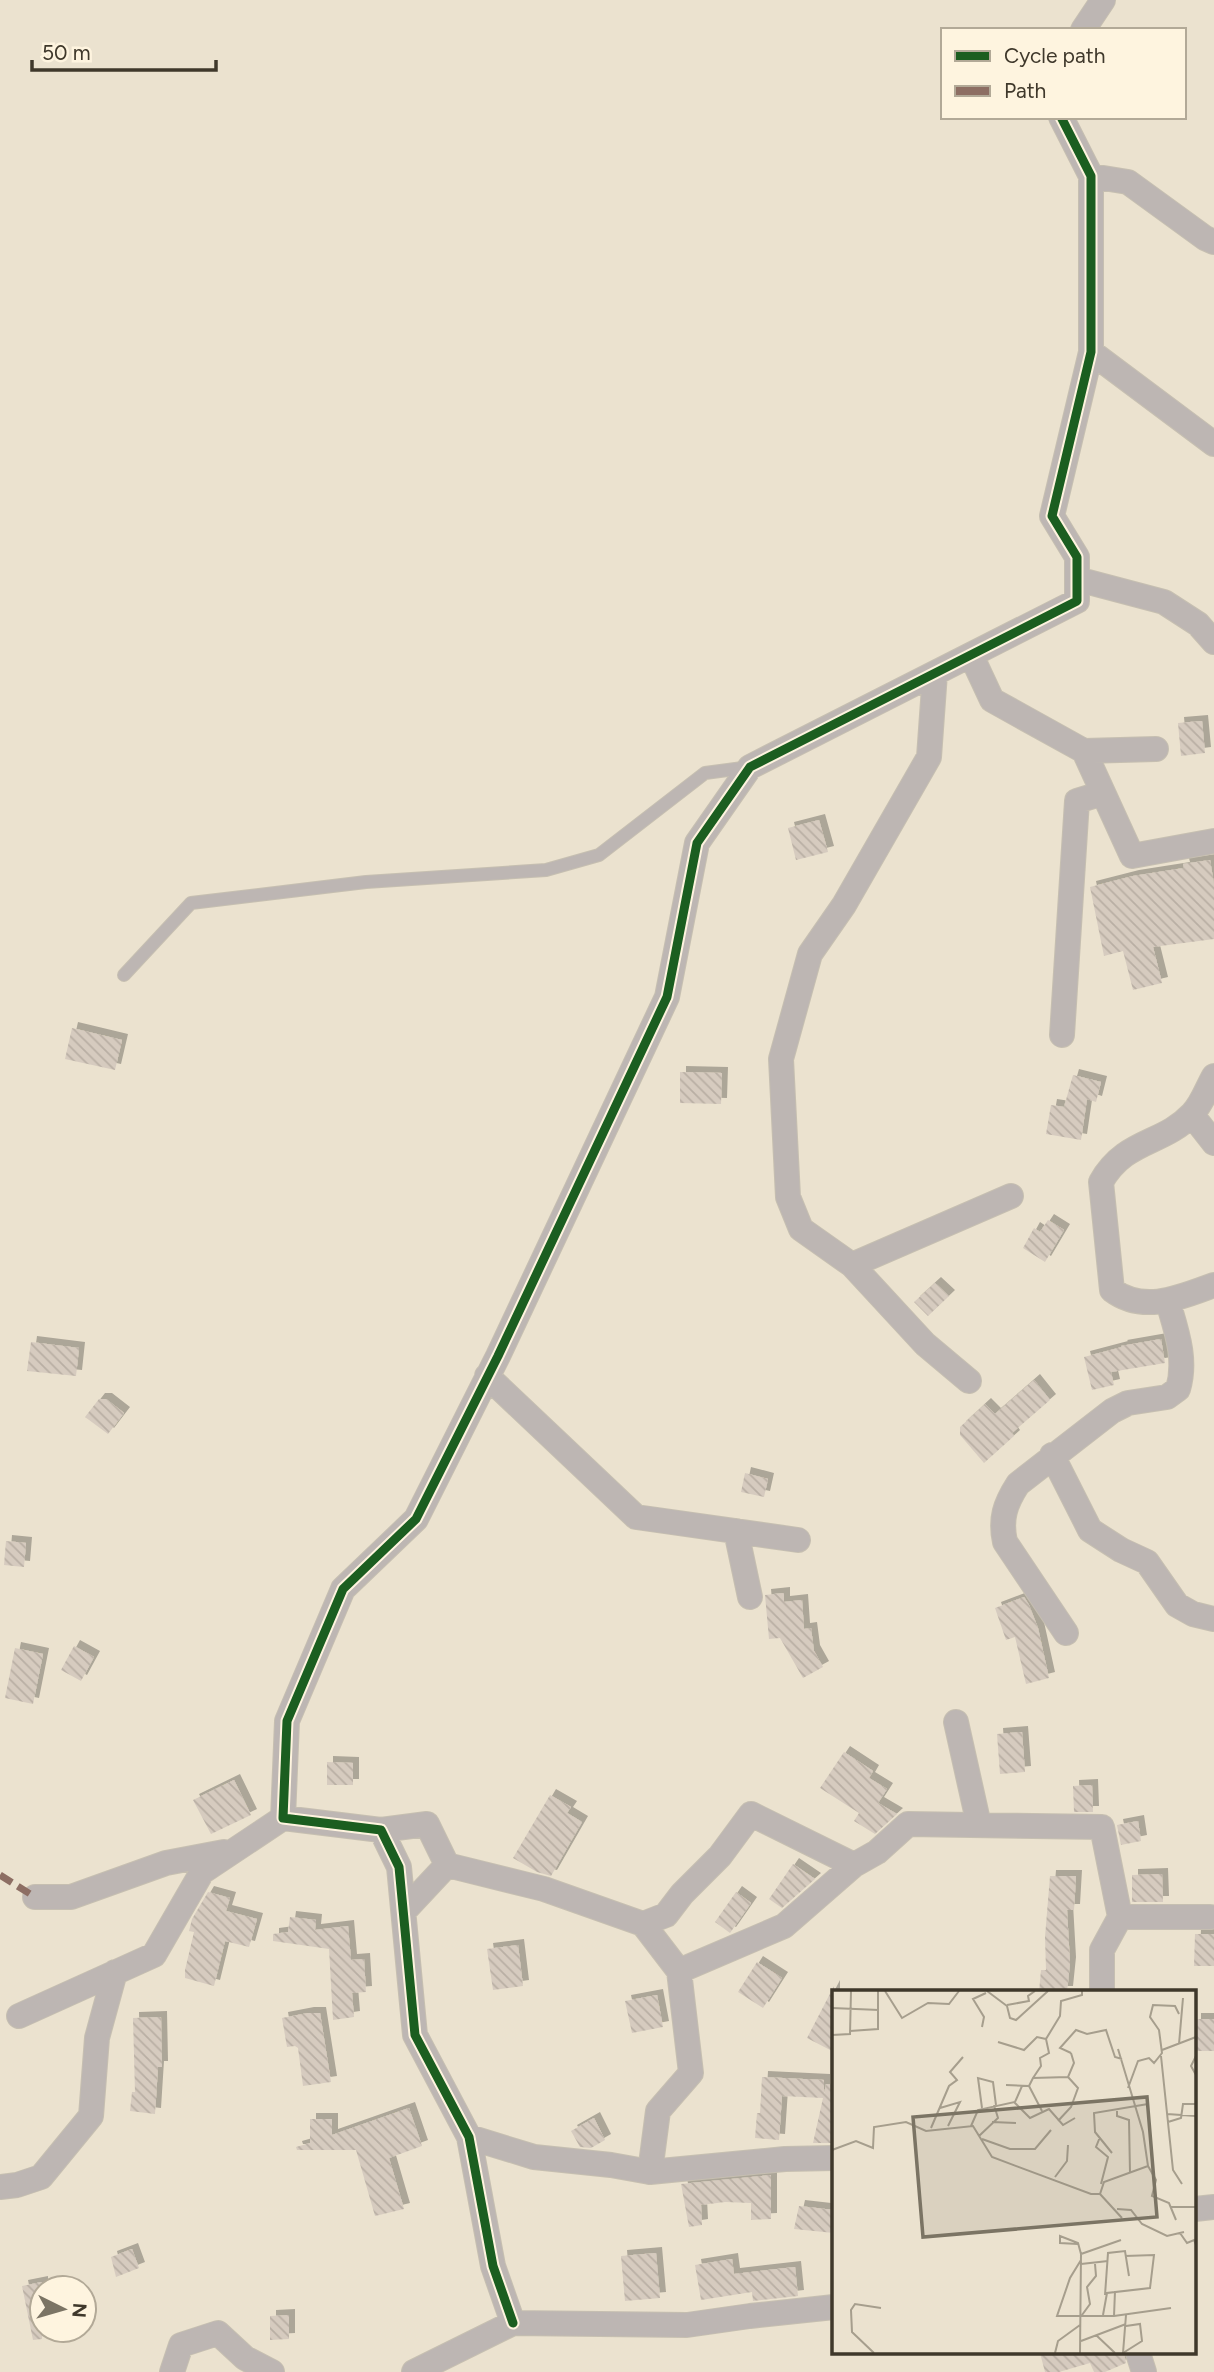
<svg xmlns="http://www.w3.org/2000/svg" width="1214" height="2372" font-family="Figtree,sans-serif">
<style>
.building{fill:url(#building-back-hatch);filter:url(#shadow)}
.lines{fill:none;stroke-linecap:round;stroke-linejoin:round}
.service-casing{stroke:#c6bfb1;stroke-width:14}
.minor-casing{stroke:#c6bfb1;stroke-width:26}
.service{stroke:#bdb6b3;stroke-width:12}
.minor{stroke:#bdb6b3;stroke-width:24}
.quiet{stroke:#8d6e63;stroke-width:7;stroke-dasharray:14 7;stroke-linecap:butt}
.cycleway-casing{stroke:#fef4df;stroke-width:13}
.cycleway{stroke:#1b5e20;stroke-width:9}
.inset-road{fill:none;stroke:#a69e8d;stroke-width:2}
.view{fill:#7b7464;fill-opacity:0.15;stroke:#7b7464;stroke-width:3.5}
.inset-edge{fill:none;stroke:#3f382b;stroke-width:3.5}
</style>
<defs>
<pattern id="building-back-hatch" width="6" height="6" patternUnits="userSpaceOnUse" patternTransform="scale(1.75)"><rect width="6" height="6" fill="#d6cbbf"/><path d="M-1 5l2 2M0 0l6 6M5-1l2 2" fill="none" stroke="#b9afa4"/></pattern>
<filter id="shadow"><feDropShadow dx="6" dy="-6" stdDeviation="0" flood-color="#0004"/></filter>
</defs>
<rect width="100%" height="100%" fill="#ebe2cf"/>
<path class="building" d="M 1202,721 L 1205,753 L 1181,756 L 1178,723 Z
M 819,820 L 828,852 L 796,860 L 788,828 Z
M 1210,860 L 1214,884 L 1214,939 L 1153,947 L 1162,983 L 1133,990 L 1123,951 L 1104,956 L 1090,887 L 1133,876 L 1184,868 L 1183,864 Z
M 72,1028 L 122,1040 L 115,1070 L 65,1059 Z
M 680,1072 L 722,1073 L 721,1104 L 680,1103 Z
M 1073,1075 L 1101,1082 L 1096,1102 L 1087,1099 L 1081,1140 L 1046,1134 L 1051,1105 L 1064,1107 Z
M 1048,1220 L 1064,1230 L 1045,1262 L 1023,1248 L 1034,1228 L 1040,1232 Z
M 935,1283 L 949,1296 L 928,1316 L 914,1302 Z
M 1161,1339 L 1165,1363 L 1111,1372 L 1114,1385 L 1092,1390 L 1084,1357 L 1122,1347 L 1121,1346 Z
M 31,1342 L 79,1348 L 76,1376 L 27,1371 Z
M 1034,1380 L 1050,1400 L 1012,1433 L 1014,1436 L 984,1463 L 960,1435 L 960,1427 L 985,1404 L 995,1414 Z
M 99,1399 L 106,1399 L 124,1413 L 108,1434 L 85,1417 Z
M 745,1473 L 768,1479 L 764,1497 L 741,1492 Z
M 6,1541 L 26,1543 L 24,1567 L 4,1565 Z
M 784,1593 L 784,1602 L 802,1600 L 804,1629 L 811,1628 L 814,1651 L 823,1667 L 803,1678 L 780,1638 L 769,1639 L 765,1595 Z
M 1024,1597 L 1029,1605 L 1038,1628 L 1049,1678 L 1026,1684 L 1015,1637 L 1006,1640 L 995,1608 Z
M 74,1646 L 94,1657 L 81,1681 L 61,1670 Z
M 15,1648 L 43,1654 L 33,1704 L 5,1698 Z
M 1022,1732 L 1025,1772 L 1000,1774 L 997,1734 Z
M 844,1752 L 873,1771 L 869,1778 L 887,1789 L 878,1803 L 897,1814 L 875,1834 L 854,1821 L 859,1813 L 820,1788 Z
M 327,1762 L 353,1763 L 353,1785 L 327,1785 Z
M 234,1780 L 251,1815 L 211,1834 L 193,1800 Z
M 1092,1785 L 1093,1812 L 1074,1812 L 1073,1786 Z
M 550,1795 L 571,1807 L 567,1813 L 582,1822 L 551,1876 L 537,1872 L 513,1858 Z
M 1138,1821 L 1141,1841 L 1121,1845 L 1117,1825 Z
M 793,1864 L 815,1879 L 782,1908 L 769,1899 Z
M 1162,1874 L 1163,1902 L 1132,1902 L 1132,1875 Z
M 1050,1876 L 1076,1876 L 1074,1910 L 1067,1910 L 1070,1963 L 1067,1992 L 1039,1992 L 1041,1970 L 1046,1970 L 1045,1937 Z
M 208,1892 L 230,1898 L 226,1911 L 257,1919 L 249,1947 L 225,1941 L 214,1986 L 185,1978 L 185,1970 L 194,1932 L 189,1931 L 192,1919 Z
M 736,1892 L 751,1903 L 730,1933 L 715,1922 Z
M 290,1917 L 316,1920 L 315,1930 L 348,1926 L 351,1960 L 364,1959 L 366,1992 L 352,1993 L 354,2017 L 333,2020 L 329,1949 L 273,1941 L 273,1934 L 288,1932 Z
M 1195,1934 L 1214,1934 L 1214,1966 L 1194,1966 Z
M 518,1945 L 523,1986 L 493,1990 L 487,1949 Z
M 757,1962 L 782,1978 L 763,2008 L 738,1992 Z
M 834,1986 L 834,2052 L 807,2038 Z
M 657,1995 L 663,2027 L 632,2033 L 625,2001 Z
M 308,2013 L 320,2013 L 331,2082 L 303,2086 L 298,2048 L 295,2046 L 287,2047 L 282,2018 Z
M 161,2017 L 162,2067 L 158,2067 L 155,2114 L 130,2111 L 132,2092 L 135,2092 L 133,2018 Z
M 1195,2019 L 1214,2019 L 1214,2051 L 1195,2051 Z
M 762,2077 L 824,2080 L 824,2094 L 826,2084 L 834,2085 L 834,2143 L 813,2143 L 823,2098 L 782,2096 L 779,2140 L 755,2138 L 757,2113 L 760,2113 Z
M 409,2108 L 422,2146 L 389,2158 L 404,2209 L 375,2216 L 356,2150 L 297,2150 L 296,2147 L 310,2143 L 310,2119 L 332,2119 L 332,2135 Z
M 594,2118 L 605,2140 L 591,2148 L 580,2147 L 571,2131 Z
M 771,2175 L 771,2219 L 751,2220 L 751,2203 L 725,2202 L 701,2205 L 702,2225 L 689,2227 L 681,2184 Z
M 799,2206 L 834,2210 L 834,2233 L 794,2229 Z
M 132,2249 L 139,2268 L 116,2277 L 111,2257 Z
M 656,2253 L 660,2298 L 625,2301 L 621,2256 Z
M 732,2259 L 734,2274 L 795,2267 L 798,2296 L 753,2301 L 752,2292 L 701,2300 L 695,2265 Z
M 42,2282 L 42,2339 L 33,2340 L 22,2286 Z
M 289,2315 L 289,2339 L 270,2340 L 270,2316 Z
M 1040,2353 L 1124,2353 L 1126,2363 L 1105,2372 L 1094,2372 L 1090,2363 L 1059,2372 L 1045,2372 Z"/>
<g class="lines">
<defs>
<path id="service" d="M 124,975 L 191,903 L 366,882 L 546,870 L 599,855 L 705,773 L 750,767"/>
<path id="minor" d="M 1083,30 L 1103,0
M 1091,176 L 1128,182 L 1205,238 L 1214,242
M 1091,352 L 1214,444
M 1077,579 L 1164,602 L 1198,624 L 1214,642
M 971,655 L 992,700 L 1084,751 L 1132,856 L 1214,841
M 935,673 L 929,757 L 844,905 L 810,954 L 781,1059 L 788,1197 L 801,1229 L 852,1265 L 925,1344 L 969,1381
M 1084,751 L 1156,749
M 1062,1035 L 1077,801 L 1103,793
M 1214,1076 C 1207,1088 1202,1104 1192,1114 C 1163,1145 1125,1139 1101,1182 L 1112,1290 C 1144,1314 1181,1297 1214,1285
M 1192,1115 L 1214,1143
M 852,1265 L 1011,1196
M 487,1376 L 636,1517 L 798,1540
M 1052,1455 L 1090,1530 L 1121,1550 L 1147,1562 L 1177,1605 L 1193,1614 L 1214,1619
M 736,1531 L 750,1597
M 1066,1633 L 1005,1542 C 1000,1519 1005,1504 1018,1484 L 1112,1411 L 1128,1403 L 1167,1397 L 1178,1389 C 1187,1359 1176,1330 1168,1302
M 956,1722 L 979,1825
M 381,1830 L 427,1824 L 447,1865 L 544,1889 L 643,1924 L 666,1915 L 682,1894 L 720,1856 L 751,1814 L 854,1865
M 35,1897 L 71,1897 L 166,1863 L 224,1852
M 404,1911 L 447,1865
M 1120,1917 L 1210,1917
M 643,1924 L 679,1971 L 691,2073 L 658,2111 L 650,2172
M 679,1971 L 784,1926 L 854,1865 L 877,1852 L 908,1824 L 1102,1827 L 1120,1917 L 1102,1950 L 1102,1992
M 19,2016 L 154,1955 L 202,1872 L 283,1818
M 469,2137 L 534,2157 L 611,2165 L 650,2172 L 785,2159 L 834,2158
M 0,2187 L 17,2185 L 41,2177 L 91,2116 L 97,2038 L 115,1972
M 1195,2209 L 1214,2207
M 513,2323 L 493,2266 L 469,2137 L 415,2035 L 399,1867 L 381,1830 L 283,1818 L 287,1721 L 343,1589 L 416,1519 L 498,1356 L 667,997 L 697,843 L 750,767 L 1077,601 L 1077,557 L 1052,516 L 1091,352 L 1091,176 L 1061,117
M 1138,2353 L 1144,2372
M 172,2372 L 181,2345 L 218,2333 L 245,2358 L 272,2372
M 414,2372 L 513,2323 L 687,2325 L 750,2316 L 834,2307"/>
</defs>
<use href="#service" class="service-casing"/>
<use href="#minor" class="minor-casing"/>
<use href="#service" class="service"/>
<use href="#minor" class="minor"/>
<path class="quiet" d="M 0,1875 L 35,1897"/>
<defs>
<path id="cycleway" d="M 513,2323 L 493,2266 L 469,2137 L 415,2035 L 399,1867 L 381,1830 L 283,1818 L 287,1721 L 343,1589 L 416,1519 L 498,1356 L 667,997 L 697,843 L 750,767 L 1077,601 L 1077,557 L 1052,516 L 1091,352 L 1091,176 L 1061,117"/>
</defs>
<use href="#cycleway" class="cycleway-casing"/>
<use href="#cycleway" class="cycleway"/>
</g>
<g transform="translate(832 1990)">
<rect width="364" height="364" fill="#ebe2cf"/>
<path class="inset-road" d="M 53,1 L 70,28 L 96,13 L 117,14 L 127,1M 155,1 L 175,16 L 178,28 L 184,30 L 216,1M 175,15 L 197,11 L 196,6 L 203,1M 0,18 L 47,20M 150,37 L 152,27 L 141,9 L 154,3M 18,41 L 46,39 L 46,1M 0,45 L 18,44 L 19,1M 166,52 L 192,60 L 205,47 L 214,49M 347,54 L 351,8M 286,59 L 311,142 L 316,176 L 324,190 L 320,206 L 337,213 L 344,230M 330,60 L 364,47M 239,63 L 228,58 L 244,40 L 255,44 L 274,40 L 283,67 L 290,69M 329,66 L 341,180 L 350,194M 364,66 L 359,76 L 364,85M 201,88 L 209,76 L 208,68 L 217,63 L 214,49 L 228,26 L 229,11 L 250,5 L 250,1M 174,95 L 197,96M 197,96 L 201,88 L 236,87M 197,96 L 210,121M 296,98 L 306,71 L 317,68 L 322,73 L 330,63 L 327,40 L 318,27 L 321,15 L 343,16 L 347,24M 182,112 L 198,128 L 217,119 L 231,135 L 243,128M 108,118 L 128,112 L 116,136M 150,118 L 146,88 L 161,92 L 164,115M 285,121 L 285,126 L 297,130 L 298,183M 335,124 L 364,126M 226,131 L 239,117 L 246,98 L 236,87 L 242,73 L 239,63M 160,132 L 184,133M 336,132 L 349,128 L 351,114 L 364,114M 139,136 L 146,120 L 183,112 L 190,96M 99,138 L 117,96 L 125,90 L 118,82 L 131,67M 147,146 L 166,128 L 162,115M 268,147 L 264,157 L 276,167 L 269,194M 150,149 L 178,159 L 203,159 L 219,140M 0,160 L 24,151 L 41,158 L 42,137 L 74,132 L 94,141 L 141,136 L 160,167 L 259,204 L 268,204 L 272,192 L 316,176M 280,163 L 263,142 L 262,123 L 316,114M 223,187 L 235,171 L 236,155M 268,204 L 290,228M 339,217 L 364,217M 285,219 L 299,220 L 310,234 L 335,246 L 352,242M 348,243 L 355,253 L 362,250 L 364,255M 246,254 L 228,253 L 228,246 L 246,253 L 249,264 L 248,363M 249,264 L 289,250M 249,270 L 238,288 L 225,326 L 282,326 L 339,318M 249,274 L 276,271M 273,305 L 276,263 L 293,261 L 297,286M 250,325 L 258,314 L 255,297 L 264,286 L 263,274M 271,325 L 275,303 L 318,298 L 322,265 L 293,266M 282,326 L 283,301M 264,345 L 283,363M 249,351 L 294,334M 42,363 L 20,342 L 19,320 L 23,314 L 49,318M 223,363 L 226,351 L 248,335M 291,363 L 310,351 L 308,334 L 294,336M 291,363 L 294,325"/>
<path class="view" d="M 315,107 L 325,227 L 91,247 L 81,127 Z"/>
<rect width="364" height="364" class="inset-edge"/>
</g>
<rect x="941" y="28" width="245" height="91" fill="#fef4df" stroke="#b2a997" stroke-width="2"/>
<rect x="955" y="51" width="35" height="10" fill="#1b5e20" stroke="#b2a997" stroke-width="2"/>
<text x="1004" y="63" font-size="21" fill="#3f382b">Cycle path</text>
<rect x="955" y="86" width="35" height="10" fill="#8d6e63" stroke="#b2a997" stroke-width="2"/>
<text x="1004" y="98" font-size="21" fill="#3f382b">Path</text>
<g transform="translate(63 2309) rotate(95)"><circle r="33" fill="#fef4df" stroke="#b2a997" stroke-width="2"/>
<path d="M0-5L12 26L0 18L-12 26Z" fill="#7b7464"/>
<text y="-10" font-size="19" font-weight="bold" text-anchor="middle" fill="#3f382b">N</text>
</g>
<path d="M32 60v10h184v-10" fill="none" stroke="#3f382b" stroke-width="3.5"/>
<text x="42" y="60" font-size="21" fill="#3f382b" stroke="#fef4df" stroke-width="5" paint-order="stroke">50 m</text>
</svg>
